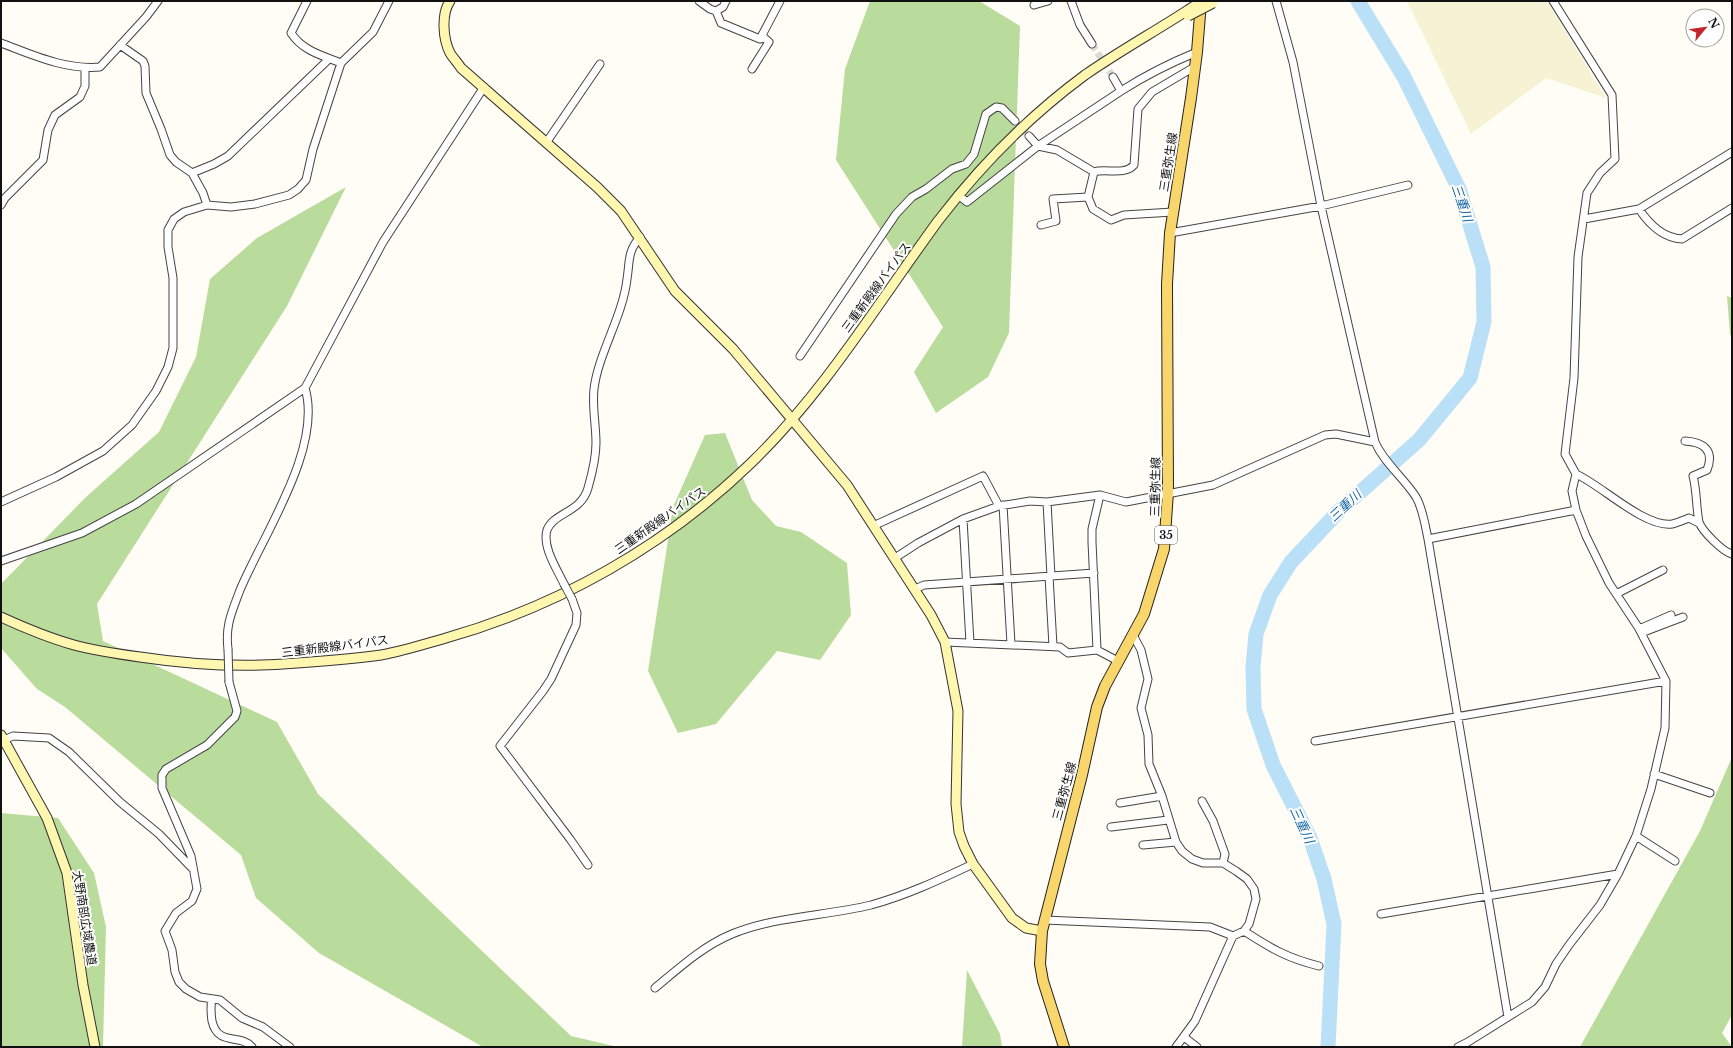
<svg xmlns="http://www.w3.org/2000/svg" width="1733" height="1048" font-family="'Libre Baskerville','Noto Sans JP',serif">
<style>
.farmland{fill:#f6f3d4}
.forest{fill:#b9dc9c}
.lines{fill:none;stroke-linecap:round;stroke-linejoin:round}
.river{stroke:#b9e0f7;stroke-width:15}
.street-tunnel{stroke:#dbdad3;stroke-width:7;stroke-dasharray:7 3.5;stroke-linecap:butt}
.street-casing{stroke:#444;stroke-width:9}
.secondary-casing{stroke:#333;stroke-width:11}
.primary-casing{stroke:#222;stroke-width:12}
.street{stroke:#fff;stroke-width:7}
.secondary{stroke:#fff6b0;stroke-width:9}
.primary{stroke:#f9d66b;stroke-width:10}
.street-bridge-casing{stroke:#444;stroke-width:9;stroke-linecap:butt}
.secondary-bridge-casing{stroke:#333;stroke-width:11;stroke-linecap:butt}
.street-bridge{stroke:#fff;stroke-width:7}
.secondary-bridge{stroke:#fff6b0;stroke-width:9}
.labels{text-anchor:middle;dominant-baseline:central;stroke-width:4;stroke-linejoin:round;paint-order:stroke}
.shield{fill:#fff;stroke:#585858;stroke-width:1}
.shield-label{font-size:11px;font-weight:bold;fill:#111}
.street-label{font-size:12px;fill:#111;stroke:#fff}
.water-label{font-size:13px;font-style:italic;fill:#1768a6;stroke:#fff}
</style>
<rect width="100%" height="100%" fill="#fffdf5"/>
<path class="farmland" d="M 1407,1 L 1547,1 L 1606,98 L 1546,78 L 1471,134 Z"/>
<path class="forest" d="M 870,1 L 979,1 L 1020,26 L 1009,333 L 988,377 L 936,413 L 914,372 L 943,327 L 836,160 L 845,69 Z
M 346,187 L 287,306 L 97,604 L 103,641 L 277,722 L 318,794 L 571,1036 L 618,1047 L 483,1047 L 319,953 L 256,898 L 241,855 L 65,707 L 37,689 L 1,648 L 1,584 L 86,497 L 159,432 L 196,357 L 210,279 L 257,238 Z
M 1727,296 L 1732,298 L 1732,336 L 1730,335 Z
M 725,433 L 752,500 L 776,526 L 801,532 L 847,563 L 851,615 L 820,660 L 777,651 L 716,724 L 678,733 L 648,671 L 673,507 L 705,435 Z
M 1732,757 L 1732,1015 L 1722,1033 L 1732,1047 L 1580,1047 L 1700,831 Z
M 1,813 L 58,818 L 94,873 L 106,927 L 103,1047 L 1,1047 Z
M 967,970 L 1000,1034 L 1002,1047 L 962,1047 Z"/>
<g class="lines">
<path class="river" d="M 1328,1047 L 1334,924 L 1324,879 L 1310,838 L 1273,765 L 1254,709 L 1253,667 L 1256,634 L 1270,595 L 1291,562 L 1341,509 L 1419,440 L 1470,378 L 1484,322 L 1483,267 L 1459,189 L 1404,77 L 1358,1"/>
<path class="street-tunnel" d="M 1092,44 L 1113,77
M 1015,121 L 1029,136"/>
<defs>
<path id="street" d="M 307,1 L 291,33 C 303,51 321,55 341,63
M 699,1 L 710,9 L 716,11 L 723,7 L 726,1
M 1071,1 L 1080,25 L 1092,44
M 1276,1 L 1293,62 L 1321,206 L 1375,442 C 1384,463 1404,478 1416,497 C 1423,509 1425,525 1428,539 L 1508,1017
M 1034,5 L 1048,1
M 716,11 L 721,23 L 760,39 L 780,1
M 1,43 C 33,55 65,70 100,67 L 146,17 L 158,1
M 120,45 L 143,61 L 145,66 L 146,93 L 161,129 L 170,155 L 176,162 L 192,173 L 203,193 L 207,205
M 752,69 L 769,42 L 762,36
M 1113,77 L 1121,91 C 1146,75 1170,63 1197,52
M 1029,136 L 1038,146 L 1057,150 L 1094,172
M 546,143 L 600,64
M 192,173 L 214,164 L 228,156 L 329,59
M 958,195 L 967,202 L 1038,146 L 1121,91
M 1088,197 L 1094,172 C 1106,168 1124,176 1134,165 L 1138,109 L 1152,92 L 1196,66
M 1,205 L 5,198 L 43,160 L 48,130 L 55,115 L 80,97 L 85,86 L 85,68
M 1639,209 C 1649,224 1663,238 1682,239 L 1732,208
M 1584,219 L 1639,209 L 1732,152
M 1041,225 L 1056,221 L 1053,199 L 1088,197 L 1093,209 L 1111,220 L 1124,215 L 1173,212
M 1170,233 L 1321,206 L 1408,185
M 800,356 L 896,214 L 912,197 L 926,189 L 952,169 L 966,164 L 974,154 L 986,114 L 996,107 L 1002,108 L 1015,121
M 1685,441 C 1703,442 1715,450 1707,470 L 1693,476 C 1697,491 1696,507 1699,522 C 1702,531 1723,552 1732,554
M 1576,474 C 1601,485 1645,528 1672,524 C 1677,523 1684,520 1689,518 L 1699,523
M 1,502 L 56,477 L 103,451 L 132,425 L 156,391 L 168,367 L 173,348 L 173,278 L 168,247 L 168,230 L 174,219 L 184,212 L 207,205 L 231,207 L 255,204 L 289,195 L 298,189 L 306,180 L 313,149 L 341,63 L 373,32 L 389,1
M 1047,502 L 1051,576
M 1003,505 L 1011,644
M 963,519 L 970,643
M 873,526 L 983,476 L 999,506
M 1428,539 L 1576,510
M 895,558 L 918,543 L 963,519 L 999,506 L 1030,501 L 1047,502 L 1100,495 L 1126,502 L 1213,485 L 1325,435 L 1336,434 L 1375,442
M 1,561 L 82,533 L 136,504 L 305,388 L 383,242 L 484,87
M 1049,576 L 1053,646
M 564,584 C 557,569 542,547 547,530 C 554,512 581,513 588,488 C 592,474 596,458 596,443 C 596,425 592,407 594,389 C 598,354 623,316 627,279 C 630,261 627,252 640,237
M 915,589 L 924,585 L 1094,573
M 1616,594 L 1663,570
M 572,599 L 577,613 L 576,625 L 551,679 L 543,691 L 500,746 L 570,839 L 588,865
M 1639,629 L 1671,615
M 1641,633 L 1683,617
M 945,642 L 1060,647 L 1068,653 L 1097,650 L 1118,661
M 228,649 C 225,625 232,612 240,590 C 263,535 323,448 305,388
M 1097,650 L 1092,542 L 1092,529 L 1100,495
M 229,682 L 237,711 L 235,717 L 207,745 L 166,769 L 162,775 L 162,788 L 191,856 L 197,889 L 192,901 L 176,913 L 165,931 L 172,950 L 175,972 L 179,982 L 186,989 L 200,997 L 220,1000 L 242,1018 L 263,1027 L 290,1047
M 4,740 L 13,736 L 49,738 L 69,752 L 120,802 L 159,834 L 192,868
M 1315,741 L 1666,681
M 1654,774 L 1710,793
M 1202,801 L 1213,821 L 1225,854 L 1223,863
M 1120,803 L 1162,796
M 1111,827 L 1168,820
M 1636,836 L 1675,861
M 1143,845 L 1176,842
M 1381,914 L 1618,874
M 1044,920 L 1210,927 L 1233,936 L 1244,931 L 1249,924 L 1256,899 L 1254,889 L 1247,879 L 1236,871 L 1223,863 L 1203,863 L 1192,859 L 1182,851 L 1176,842 L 1162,796 L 1149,764 L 1148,735 L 1141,708 L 1148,679 L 1141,650 L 1133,635
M 1244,931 C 1272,949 1287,958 1319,966
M 655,988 C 679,968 703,946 732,934 C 776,916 826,916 871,905 C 907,895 939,880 973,864
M 212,999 C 210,1008 211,1013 212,1021 C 218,1047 240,1033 252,1047
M 1184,1037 L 1197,1047
M 1176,1047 L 1195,1021 L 1233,936
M 1458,1047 L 1468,1042 L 1532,1002 L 1545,987 L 1556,964 L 1569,945 L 1600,905 L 1618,874 L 1636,836 L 1651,789 L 1665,728 L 1666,681 L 1638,627 L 1609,583 L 1586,536 L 1576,510 L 1572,491 L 1576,474 L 1565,454 L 1574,378 L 1578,257 L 1587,193 L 1600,173 L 1615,159 L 1612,95 L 1553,1"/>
<path id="secondary" d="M 450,1 C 441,14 443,39 450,53 C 453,58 458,63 461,68 L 597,187 L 621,211 L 675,291 L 733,349 L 847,485 L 931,615 L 945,642 L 958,711 L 956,804 L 959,832 L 964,846 L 973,864 L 1012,918 L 1026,928 L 1042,931
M 1,617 C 25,628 49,638 74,645 C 96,651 118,654 140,657 C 193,665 244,668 297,663 C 325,661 353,659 381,655 C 403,651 425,644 446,638 C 559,606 665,546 750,464 C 824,393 878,303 938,221 C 981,165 1028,117 1085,75 C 1118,52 1154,32 1188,10
M 1,735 L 47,818 L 67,873 L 83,985 L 95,1047"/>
<path id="primary" d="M 1064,1047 L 1043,981 L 1040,964 L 1042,931 L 1082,775 L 1097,707 L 1105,686 L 1144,614 L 1164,549 L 1168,492 L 1167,284 L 1170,233 L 1191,98 L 1197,52 L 1201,2"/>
</defs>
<use href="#street" class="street-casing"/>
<use href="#secondary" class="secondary-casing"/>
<use href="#primary" class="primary-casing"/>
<use href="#street" class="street"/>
<use href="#secondary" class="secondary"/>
<use href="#primary" class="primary"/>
<defs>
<path id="street-bridge" d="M 564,584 L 572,599
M 228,649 L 229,682"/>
<path id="secondary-bridge" d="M 1188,10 L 1202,1
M 1188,16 L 1213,3"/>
</defs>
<use href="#street-bridge" class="street-bridge-casing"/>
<use href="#secondary-bridge" class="secondary-bridge-casing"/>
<use href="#street-bridge" class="street-bridge"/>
<use href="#secondary-bridge" class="secondary-bridge"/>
</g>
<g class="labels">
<rect class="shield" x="1155" y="526" width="22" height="18" rx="3"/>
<g class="shield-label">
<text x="1166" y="535">35</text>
</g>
<g class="street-label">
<text transform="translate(1168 162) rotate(-81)">三重弥生線</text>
<text transform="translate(876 287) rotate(-54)">三重新殿線バイパス</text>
<text transform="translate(1155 487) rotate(-89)">三重弥生線</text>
<text transform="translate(660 520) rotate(-35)">三重新殿線バイパス</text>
<text transform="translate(335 646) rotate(-7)">三重新殿線バイパス</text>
<text transform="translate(1064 791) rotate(-75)">三重弥生線</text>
<text transform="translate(85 918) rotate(81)">大野南部広域農道</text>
</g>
<g class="water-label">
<text transform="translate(1462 203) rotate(71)">三重川</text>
<text transform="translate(1345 506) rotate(-43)">三重川</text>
<text transform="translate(1302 825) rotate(65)">三重川</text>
</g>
</g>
<rect width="1733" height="1048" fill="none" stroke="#111111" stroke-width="4"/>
<g transform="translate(1705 28) rotate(61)"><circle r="19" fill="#ffffff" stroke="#a0a0a0"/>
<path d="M0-3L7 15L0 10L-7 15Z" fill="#c4262e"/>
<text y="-6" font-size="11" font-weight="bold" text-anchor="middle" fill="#111111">N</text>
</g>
</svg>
